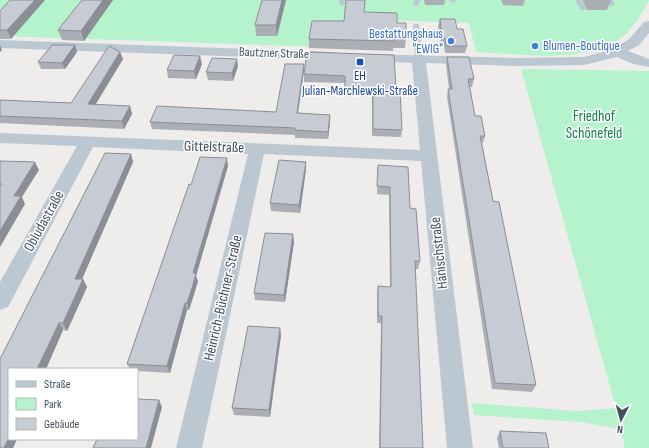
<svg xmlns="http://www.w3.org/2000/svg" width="649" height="448" font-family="'Sofia Sans Condensed',sans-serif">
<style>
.green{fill:#b5f3cc}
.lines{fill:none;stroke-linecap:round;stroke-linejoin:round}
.service{fill:#bbc7d1;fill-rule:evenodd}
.minor{fill:#bbc7d1;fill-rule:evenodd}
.wall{fill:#abafb5}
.shaded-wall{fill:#8b8e94}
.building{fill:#c7cbd3;stroke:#8b8e94}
.shop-dot{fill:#3f7fe0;stroke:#fff;stroke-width:1.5}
.transit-dot{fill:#1a4fb4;stroke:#fff;stroke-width:1.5}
.labels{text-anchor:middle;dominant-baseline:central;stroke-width:3;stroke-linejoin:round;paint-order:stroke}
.far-shop-label{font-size:13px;fill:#366cbe;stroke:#fff;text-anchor:end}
.far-street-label{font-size:13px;fill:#43505b;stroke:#fff}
.far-transit-label{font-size:13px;fill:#164399;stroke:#fff}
.park-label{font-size:15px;fill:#0d8347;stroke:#fff}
.street-label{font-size:15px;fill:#43505b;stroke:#fff}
</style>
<rect width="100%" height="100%" fill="#efecec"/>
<path class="green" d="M 0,0 L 649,0 C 645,9 632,29 625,35 C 588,65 521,54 476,52 L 469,23 L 377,20 L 351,48 L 0,36 Z
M 521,69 L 649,71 L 649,448 L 625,448 L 620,429 L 580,422 L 474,415 L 472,403 L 577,411 L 616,408 Z"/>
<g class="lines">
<path class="service" d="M 339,0 L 345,0 L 344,5 L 340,5 Z
M 415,0 L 421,0 L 418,6 L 413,5 Z
M 449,0 L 455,0 L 456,1 L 453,3 Z
M 575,0 L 581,0 L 586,9 L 585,10 L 581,10 Z
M 606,0 L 612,0 L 615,5 L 610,6 Z
M 416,23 L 419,25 L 423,59 L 419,61 L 415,59 L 413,25 Z"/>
<path class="minor" d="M 649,21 L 649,33 L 639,45 L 628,51 L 649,59 L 649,67 L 633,64 L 617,57 L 584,65 L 517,66 L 426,63 L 473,448 L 447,448 L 421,161 L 264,154 L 202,448 L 176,448 L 248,154 L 93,147 L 8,307 L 0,310 L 0,282 L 77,146 L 0,143 L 0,133 L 420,150 L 412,63 L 369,61 L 364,60 L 362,57 L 364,54 L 517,58 L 584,57 L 613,49 L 629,39 L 644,22 Z
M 0,40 L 332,52 L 337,53 L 339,56 L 337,59 L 332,60 L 0,48 Z"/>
</g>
<path class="wall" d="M 82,0 L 113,0 L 84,41 L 62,40 L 58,30 Z
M 286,0 L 277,36 L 256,36 L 255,25 Z
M 424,0 L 445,0 L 444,5 L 425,5 Z
M 501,0 L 525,0 L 523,6 L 503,5 Z
M 582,0 L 611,0 L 607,10 L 587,10 Z
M 0,11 L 11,39 L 0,39 Z
M 364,12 L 397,23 L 406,39 L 405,48 L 393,48 L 393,51 L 309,48 L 309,39 L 344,21 Z
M 440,19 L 457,29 L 467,46 L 465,53 L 445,53 L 444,45 L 441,45 L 438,26 Z
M 75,45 L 77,52 L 65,69 L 41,69 L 38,62 Z
M 120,52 L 123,59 L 95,105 L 130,106 L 132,114 L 124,129 L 0,123 L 0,100 L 71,103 Z
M 307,52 L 396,88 L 402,130 L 401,137 L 372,136 L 372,96 L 344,96 L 345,83 L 304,82 L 304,74 Z
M 447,57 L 474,79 L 472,87 L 470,87 L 475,116 L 485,136 L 483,143 L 482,143 L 493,201 L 536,385 L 532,392 L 492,389 L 447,97 L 448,89 L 449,89 L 446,64 Z
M 202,64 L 196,79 L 168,78 L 167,70 Z
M 238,66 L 233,81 L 208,80 L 206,72 Z
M 276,112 L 330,115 L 330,122 L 328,139 L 295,138 L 295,135 L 152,129 L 150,122 Z
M 105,153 L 131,154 L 133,162 L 82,279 L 83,279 L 87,287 L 67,331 L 63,330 L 46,369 L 9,369 L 9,439 L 17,439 L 13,448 L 0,448 L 0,359 Z
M 378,165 L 410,208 L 420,261 L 418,269 L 415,269 L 423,448 L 379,448 L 381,323 L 377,323 L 377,294 L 378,286 L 390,287 L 389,195 L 377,194 Z
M 228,166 L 196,276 L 198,281 L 194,295 L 189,310 L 187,310 L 170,373 L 137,371 L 137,369 L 130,369 L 127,364 L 191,185 Z
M 306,169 L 300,213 L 271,211 L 270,203 Z
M 294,242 L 285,302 L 255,300 L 254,293 Z
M 281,335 L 270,417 L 234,415 L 232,408 Z
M 500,431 L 549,448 L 499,448 L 497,438 Z"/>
<path class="shaded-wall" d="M 35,0 L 45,0 L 11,39 L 7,30 Z
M 103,0 L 113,0 L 84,41 L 81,31 Z
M 282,0 L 286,0 L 277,36 L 276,25 Z
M 0,45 L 2,50 L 0,52 Z
M 75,45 L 77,52 L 65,69 L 62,63 Z
M 120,52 L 123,59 L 91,112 L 88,104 Z
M 200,56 L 202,64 L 196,79 L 194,71 Z
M 237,59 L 238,66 L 233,81 L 232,73 Z
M 304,64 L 304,71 L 297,121 L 297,113 Z
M 130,106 L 132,114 L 124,129 L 122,121 Z
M 330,115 L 330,122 L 328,139 L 328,132 Z
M 131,154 L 133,162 L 79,286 L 75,279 Z
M 227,158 L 228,166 L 196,276 L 198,281 L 189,310 L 187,303 L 193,273 Z
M 35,162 L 39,170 L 22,197 L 25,204 L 0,247 L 0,231 L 14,196 Z
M 306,162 L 306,169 L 300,213 L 299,205 Z
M 293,234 L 294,242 L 285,302 L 284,295 Z
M 83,279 L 87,287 L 67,331 L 63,323 Z
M 185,303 L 187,310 L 170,373 L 167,366 Z
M 59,323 L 63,330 L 46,369 L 37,369 Z
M 280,328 L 281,335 L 270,417 L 269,410 Z
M 159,400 L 162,407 L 151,448 L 146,448 Z
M 9,437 L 9,439 L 17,439 L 13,448 L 4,448 Z"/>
<path class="building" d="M 10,0 L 35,0 L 7,30 L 0,30 L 0,11 Z
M 82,0 L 103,0 L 81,31 L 58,30 Z
M 262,0 L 282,0 L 276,25 L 255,25 Z
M 346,0 L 365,0 L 364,12 L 397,13 L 397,23 L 406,23 L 406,39 L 394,38 L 394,41 L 309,39 L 312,21 L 344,21 Z
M 440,19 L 455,19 L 457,29 L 463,29 L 467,46 L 446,46 L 445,38 L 442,38 Z
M 52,45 L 75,45 L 62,63 L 38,62 Z
M 109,46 L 120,52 L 88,104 L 130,106 L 122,121 L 0,116 L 0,100 L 71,103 Z
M 307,52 L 394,55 L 396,88 L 400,88 L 402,130 L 373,129 L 373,89 L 345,88 L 345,76 L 304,74 Z
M 174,55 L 200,56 L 194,71 L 167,70 Z
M 447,57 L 469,57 L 474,79 L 468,79 L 475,116 L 481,116 L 485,136 L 480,136 L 493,201 L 499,202 L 536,385 L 495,383 L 448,89 L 452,89 Z
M 212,58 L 237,59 L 232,73 L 206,72 Z
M 285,64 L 304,64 L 297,113 L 330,115 L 328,132 L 295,130 L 295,128 L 150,122 L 157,106 L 276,112 Z
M 105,153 L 131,154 L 75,279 L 83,279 L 63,323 L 59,323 L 37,369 L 9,369 L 9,437 L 4,448 L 0,448 L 0,359 Z
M 200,157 L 227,158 L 193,273 L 196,273 L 192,288 L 187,303 L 185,303 L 167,366 L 127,364 L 189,184 L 191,185 Z
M 279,160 L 306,162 L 299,205 L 270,203 Z
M 0,161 L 35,162 L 14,196 L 21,196 L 0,231 L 0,186 L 2,184 L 0,184 Z
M 378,165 L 408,167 L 410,208 L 416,209 L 420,261 L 415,261 L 423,448 L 380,448 L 382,316 L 378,316 L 378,286 L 391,287 L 390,187 L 377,186 Z
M 265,233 L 293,234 L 284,295 L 254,293 Z
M 248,326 L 280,328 L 269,410 L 232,408 Z
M 137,399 L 159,400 L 146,448 L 93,448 L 97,439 L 137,439 Z
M 500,431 L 546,433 L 549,448 L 503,448 Z"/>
<g class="shop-dot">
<circle cx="451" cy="41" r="4"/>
<circle cx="535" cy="46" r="4"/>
</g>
<rect class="transit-dot" x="356" y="58" width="8" height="8" rx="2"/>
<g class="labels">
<g class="far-shop-label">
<text x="443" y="34">Bestattungshaus<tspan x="443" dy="15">"EWIG"</tspan></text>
<text x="543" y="46" text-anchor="start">Blumen-Boutique</text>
</g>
<g class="far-street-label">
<text transform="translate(274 53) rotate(2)">Bautzner Straße</text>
</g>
<g class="far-transit-label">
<text x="360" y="76">EH<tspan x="360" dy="15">Julian-Marchlewski-Straße</tspan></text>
</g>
<g class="park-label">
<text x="594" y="116">Friedhof<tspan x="594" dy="17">Schönefeld</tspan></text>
</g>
<g class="street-label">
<text transform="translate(214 147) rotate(2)">Gittelstraße</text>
<text transform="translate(44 221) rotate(-61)">Obludastraße</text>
<text transform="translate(439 253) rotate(-96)">Hänischstraße</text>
<text transform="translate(223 298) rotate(-77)">Heinrich-Büchner-Straße</text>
</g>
</g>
<rect x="8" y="368" width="130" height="72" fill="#ffffff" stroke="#b4b9bd"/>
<rect x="16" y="381" width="20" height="6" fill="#bbc7d1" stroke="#b4b9bd"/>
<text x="44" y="388" font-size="12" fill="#43505b">Straße</text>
<rect x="16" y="398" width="20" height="12" fill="#b5f3cc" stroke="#b4b9bd"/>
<text x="44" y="408" font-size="12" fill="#43505b">Park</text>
<rect x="16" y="418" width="20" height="12" fill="#c7cbd3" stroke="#b4b9bd"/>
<text x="44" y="428" font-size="12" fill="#43505b">Gebäude</text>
<g transform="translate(621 420) rotate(186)" stroke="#ffffff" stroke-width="3" paint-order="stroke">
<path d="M0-3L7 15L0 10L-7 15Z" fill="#43505b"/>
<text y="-6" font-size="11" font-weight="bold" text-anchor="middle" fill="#43505b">N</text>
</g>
</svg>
